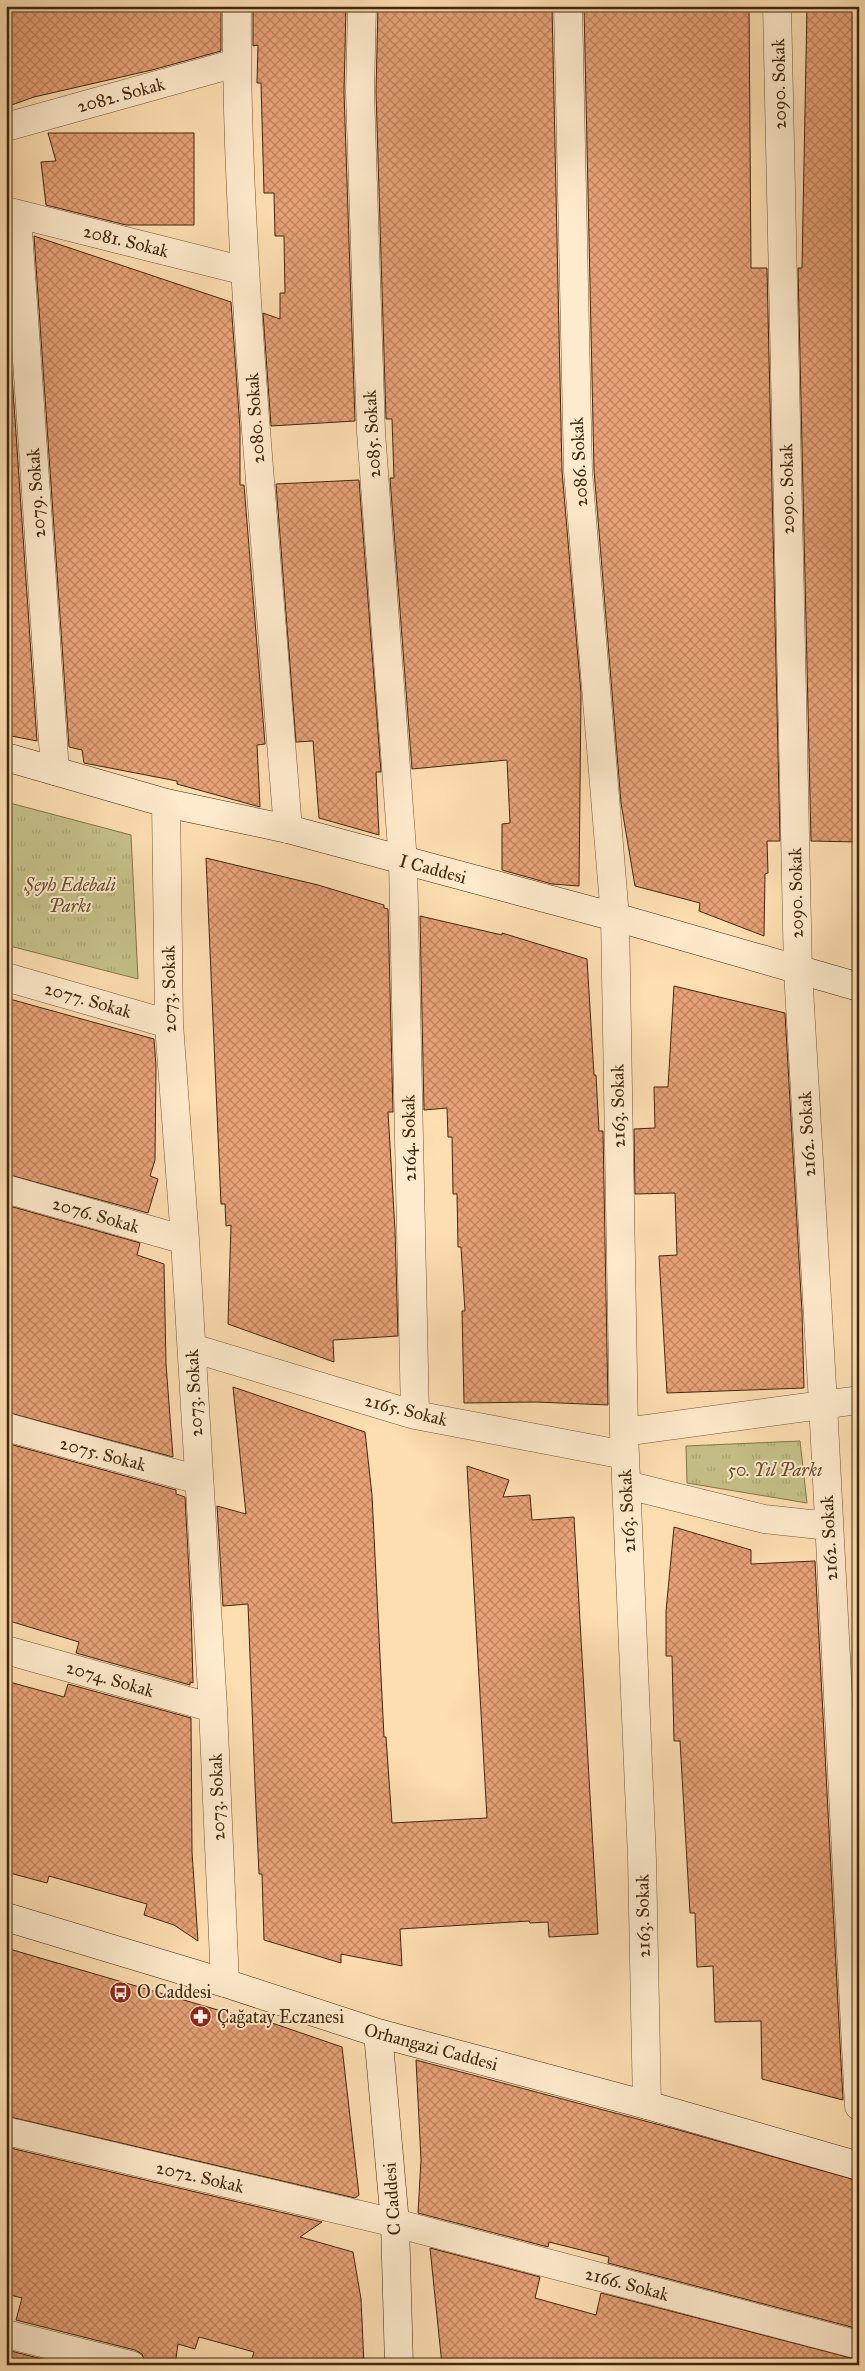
<svg xmlns="http://www.w3.org/2000/svg" width="865" height="2371" font-family="'IM FELL Great Primer',serif">
<style>
.park{fill:url(#park-tufts);stroke:#83744a}
.building{fill:url(#building-cross-hatch);stroke:#41270d}
.lines{fill:none;stroke-linecap:round;stroke-linejoin:round}
.street-casing{stroke:#705536;stroke-width:29}
.secondary-casing{stroke:#41270d;stroke-width:29}
.street{stroke:#feeacc;stroke-width:28}
.secondary{stroke:#feeacc;stroke-width:28}
.labels{text-anchor:middle;dominant-baseline:central;stroke-width:4;stroke-linejoin:round;paint-order:stroke}
.street-label{font-size:18px;fill:#41270d;stroke:#feeacc}
.park-label{font-size:18px;font-style:italic;fill:#624d2c;stroke:#feeacc}
.poi-label{font-size:18px;fill:#41270d;stroke:#feeacc;text-anchor:start}
</style>
<defs>
<pattern id="park-tufts" width="24" height="20" patternUnits="userSpaceOnUse" patternTransform="scale(1.25)"><rect width="24" height="20" fill="#c5c088"/><path d="M3 7l-1-3M5 7V3M7 7l1-3M15 17l-1-3M17 17v-4M19 17l1-3" fill="none" stroke="#aaa574"/></pattern>
<pattern id="building-cross-hatch" width="8" height="8" patternUnits="userSpaceOnUse" patternTransform="scale(1.25)"><rect width="8" height="8" fill="#e8a177"/><path d="M0 0l8 8M0 8l8-8" fill="none" stroke="#be8360"/></pattern>
</defs>
<rect width="100%" height="100%" fill="#fddeb1"/>
<filter id="stains"><feTurbulence type="fractalNoise" baseFrequency=".004" numOctaves="4"/><feColorMatrix values="0 0 0 0 .2 0 0 0 0 .09 0 0 0 0 .02 0 0 0 .5 -.17"/></filter>
<radialGradient id="worn" r=".72"><stop offset=".6" stop-color="#630" stop-opacity="0"/><stop offset="1" stop-color="#630" stop-opacity=".3"/></radialGradient>
<path class="park" d="M 6,802 L 131,835 L 138,979 L 6,945 Z
M 800,1441 L 807,1503 L 687,1483 L 686,1446 Z"/>
<path class="building" d="M 6,6 L 221,6 L 221,51 L 152,70 L 34,97 L 6,107 Z
M 253,6 L 346,6 L 344,92 L 355,421 L 271,426 L 263,313 L 280,319 L 280,293 L 285,293 L 284,236 L 275,236 L 274,193 L 264,193 L 261,83 L 257,83 L 258,45 L 253,46 Z
M 378,6 L 552,6 L 562,471 L 581,693 L 579,886 L 552,884 L 502,870 L 502,824 L 510,823 L 507,760 L 412,769 L 390,478 L 394,478 L 392,419 L 386,419 L 376,92 Z
M 584,6 L 749,6 L 751,268 L 767,268 L 780,841 L 767,841 L 768,873 L 765,874 L 764,936 L 699,911 L 700,903 L 635,886 L 621,803 L 594,470 Z
M 807,6 L 859,6 L 859,842 L 811,841 L 798,268 L 802,268 Z
M 48,133 L 194,133 L 194,225 L 126,225 L 46,205 L 41,162 L 56,161 Z
M 34,236 L 231,302 L 240,428 L 240,485 L 244,485 L 265,744 L 257,745 L 260,807 L 177,784 L 177,781 L 84,763 L 82,750 L 69,747 Z
M 6,287 L 37,741 L 6,735 Z
M 359,480 L 381,772 L 376,772 L 379,835 L 319,818 L 313,741 L 296,742 L 276,484 Z
M 206,858 L 318,885 L 384,905 L 384,908 L 388,909 L 393,1112 L 388,1112 L 395,1230 L 398,1336 L 333,1340 L 334,1362 L 228,1324 L 231,1225 L 226,1226 L 225,1204 L 221,1204 Z
M 420,916 L 502,935 L 502,933 L 587,959 L 594,1075 L 596,1075 L 599,1131 L 603,1131 L 608,1405 L 536,1402 L 464,1403 L 462,1311 L 465,1311 L 461,1247 L 458,1247 L 457,1194 L 453,1194 L 452,1137 L 448,1137 L 447,1108 L 424,1110 Z
M 674,986 L 785,1013 L 802,1312 L 804,1388 L 667,1393 L 659,1256 L 677,1255 L 675,1193 L 635,1194 L 634,1129 L 655,1128 L 654,1087 L 668,1087 Z
M 6,998 L 154,1039 L 156,1066 L 155,1160 L 150,1176 L 158,1179 L 148,1213 L 6,1174 Z
M 6,1205 L 140,1243 L 137,1255 L 164,1264 L 166,1364 L 173,1457 L 6,1412 Z
M 233,1387 L 365,1432 L 372,1495 L 384,1737 L 386,1737 L 392,1823 L 487,1818 L 467,1466 L 509,1480 L 503,1497 L 530,1495 L 532,1520 L 574,1517 L 598,1934 L 549,1937 L 548,1922 L 530,1923 L 529,1921 L 400,1929 L 402,1966 L 341,1954 L 341,1963 L 264,1940 L 262,1874 L 259,1874 L 255,1785 L 248,1604 L 223,1606 L 217,1506 L 246,1514 Z
M 6,1443 L 176,1490 L 176,1494 L 185,1497 L 191,1609 L 193,1683 L 190,1682 L 190,1685 L 76,1653 L 79,1642 L 6,1620 Z
M 674,1527 L 751,1550 L 751,1564 L 815,1561 L 843,2100 L 762,2079 L 761,2021 L 715,2022 L 713,1966 L 697,1967 L 695,1913 L 690,1913 L 680,1741 L 674,1741 L 672,1656 L 666,1656 L 666,1611 Z
M 6,1681 L 64,1697 L 68,1684 L 191,1718 L 192,1852 L 198,1941 L 174,1925 L 144,1915 L 147,1904 L 49,1876 L 47,1883 L 6,1872 Z
M 6,1948 L 218,2010 L 275,2024 L 342,2047 L 359,2195 L 355,2198 L 6,2116 Z
M 416,2060 L 675,2129 L 859,2181 L 859,2329 L 608,2263 L 609,2257 L 549,2242 L 548,2247 L 418,2213 L 421,2160 Z
M 6,2147 L 322,2222 L 300,2237 L 353,2252 L 361,2299 L 364,2365 L 250,2365 L 254,2352 L 199,2337 L 195,2349 L 178,2344 L 175,2365 L 146,2365 L 142,2354 L 135,2350 L 16,2320 L 22,2298 L 6,2294 Z
M 430,2248 L 540,2277 L 535,2298 L 596,2315 L 601,2293 L 859,2360 L 859,2365 L 442,2365 Z
M 7,2350 L 65,2365 L 6,2365 Z"/>
<g class="lines">
<defs>
<path id="street" d="M 237,6 C 236,125 243,244 251,362 C 262,518 275,674 288,829
M 362,6 L 360,92 L 371,432 L 403,862 L 415,1415
M 568,6 L 578,471 L 615,917 L 624,1432 L 642,1859 L 647,2105
M 777,6 L 798,971 L 823,1403 L 859,2106
M 6,127 L 236,63
M 6,211 L 245,271
M 17,215 L 55,771
M 166,803 L 169,1024 L 185,1240 L 213,1708 L 225,1983
M 6,977 L 169,1024
M 6,1189 L 185,1240
M 192,1348 L 415,1415 L 625,1455
M 6,1427 L 199,1480
M 624,1432 L 859,1400
M 627,1485 L 764,1519 L 829,1526
M 6,1650 L 213,1708
M 6,2131 L 395,2223 L 859,2345
M 6,2334 L 131,2365"/>
<path id="secondary" d="M 6,757 L 166,803 L 288,829 L 615,917 L 859,987
M 6,1917 L 225,1983 L 378,2033 L 647,2105 L 859,2166
M 378,2033 L 395,2223 L 399,2365"/>
</defs>
<use href="#street" class="street-casing"/>
<use href="#secondary" class="secondary-casing"/>
<use href="#street" class="street"/>
<use href="#secondary" class="secondary"/>
</g>
<defs>
<symbol id="bus-disc" viewBox="-11 -11 22 22"><circle r="9.5" fill="#8f2418" stroke="#feeacc"/><path d="M-5-6H5V4H4V6H2V4H-2V6H-4V4H-5ZM-3.5-4V0h7V-4ZM-3.5 1.2v1.5H-2V1.2ZM2 1.2v1.5H3.5V1.2Z" fill="#fff"/></symbol>
<symbol id="pharmacy-disc" viewBox="-11 -11 22 22"><circle r="9.5" fill="#8f2418" stroke="#feeacc"/><path d="M-2-6h4v4h4v4h-4v4h-4v-4h-4v-4h4Z" fill="#fff"/></symbol>
</defs>
<g fill-rule="evenodd">
<use href="#bus-disc" x="108" y="1980" width="25" height="25"/>
<use href="#pharmacy-disc" x="188" y="2004" width="25" height="25"/>
</g>
<g class="labels">
<g class="street-label">
<text transform="translate(779 84) rotate(-91)">2090. Sokak</text>
<text transform="translate(121 95) rotate(-15)">2082. Sokak</text>
<text transform="translate(126 241) rotate(14)">2081. Sokak</text>
<text transform="translate(255 418) rotate(-94)">2080. Sokak</text>
<text transform="translate(372 434) rotate(-93)">2085. Sokak</text>
<text transform="translate(579 462) rotate(-93)">2086. Sokak</text>
<text transform="translate(787 489) rotate(-91)">2090. Sokak</text>
<text transform="translate(36 493) rotate(-94)">2079. Sokak</text>
<text transform="translate(433 869) rotate(15)">I Caddesi</text>
<text transform="translate(796 893) rotate(-91)">2090. Sokak</text>
<text transform="translate(169 989) rotate(-91)">2073. Sokak</text>
<text transform="translate(88 1000) rotate(16)">2077. Sokak</text>
<text transform="translate(618 1106) rotate(-91)">2163. Sokak</text>
<text transform="translate(807 1134) rotate(-93)">2162. Sokak</text>
<text transform="translate(409 1138) rotate(-91)">2164. Sokak</text>
<text transform="translate(96 1215) rotate(16)">2076. Sokak</text>
<text transform="translate(194 1393) rotate(-93)">2073. Sokak</text>
<text transform="translate(406 1410) rotate(14)">2165. Sokak</text>
<text transform="translate(103 1454) rotate(15)">2075. Sokak</text>
<text transform="translate(627 1511) rotate(-93)">2163. Sokak</text>
<text transform="translate(829 1538) rotate(-93)">2162. Sokak</text>
<text transform="translate(110 1679) rotate(16)">2074. Sokak</text>
<text transform="translate(217 1797) rotate(-92)">2073. Sokak</text>
<text transform="translate(643 1916) rotate(-91)">2163. Sokak</text>
<text transform="translate(431 2047) rotate(15)">Orhangazi Caddesi</text>
<text transform="translate(200 2177) rotate(13)">2072. Sokak</text>
<text transform="translate(392 2199) rotate(-94)">C Caddesi</text>
<text transform="translate(627 2284) rotate(15)">2166. Sokak</text>
</g>
<g class="park-label">
<text x="70" y="885">Şeyh Edebali<tspan x="70" dy="21">Parkı</tspan></text>
<text x="775" y="1470">50. Yıl Parkı</text>
</g>
<g class="poi-label">
<text x="137" y="1992">O Caddesi</text>
<text x="217" y="2017">Çağatay Eczanesi</text>
</g>
</g>
<rect width="865" height="2371" fill="none" stroke="#fddeb1" stroke-width="25"/>
<rect x="8" y="8" width="850" height="2356" fill="none" stroke="#41270d" stroke-width="2.5"/>
<rect x="12" y="12" width="840" height="2346" fill="none" stroke="#41270d"/>
<rect width="100%" height="100%" filter="url(#stains)"/>
<rect width="100%" height="100%" fill="url(#worn)"/>
</svg>
